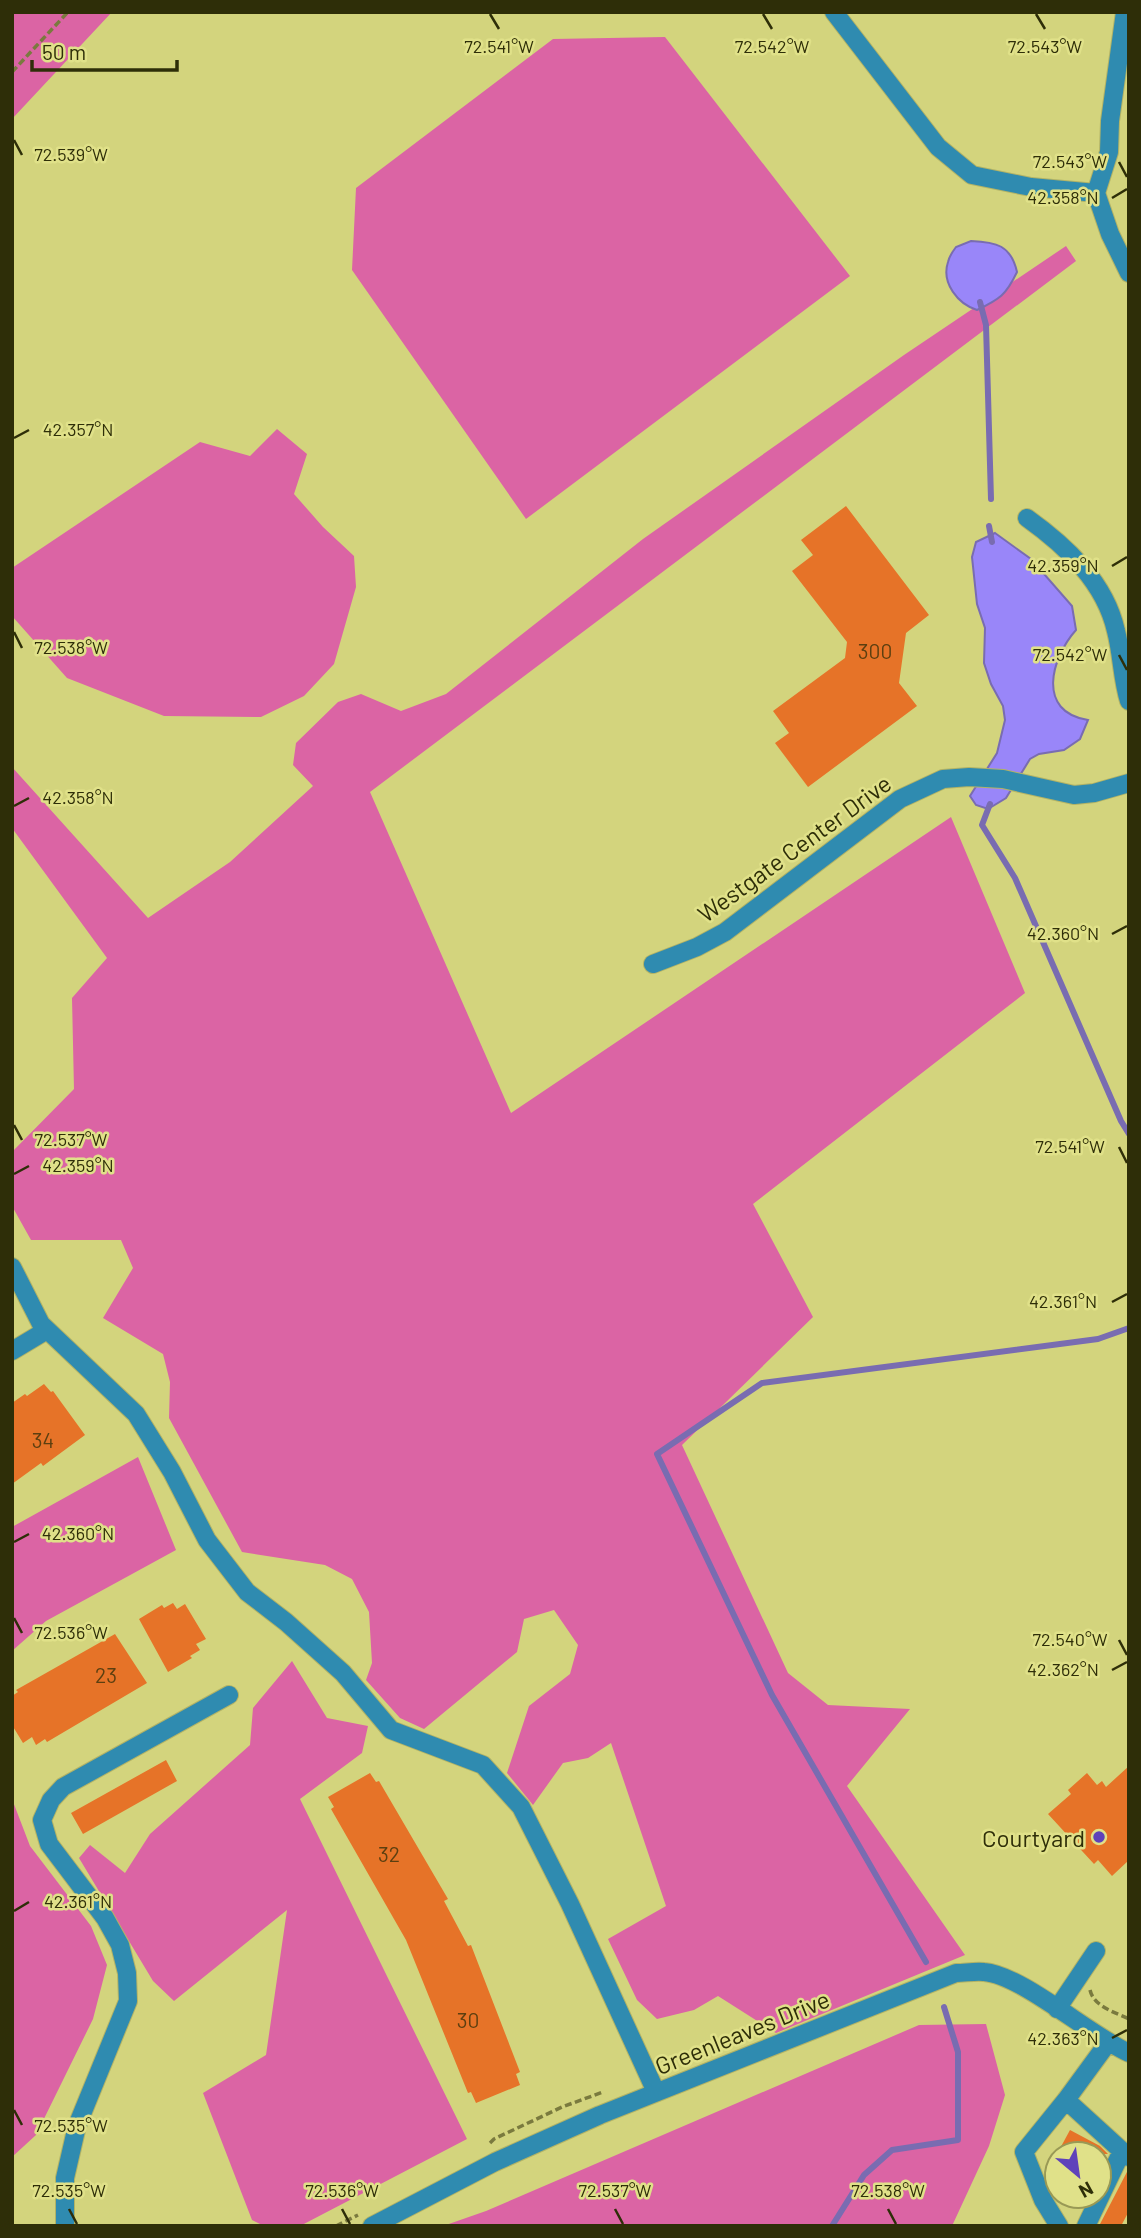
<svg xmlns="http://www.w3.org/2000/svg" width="1141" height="2238" font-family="Barlow,sans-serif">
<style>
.forest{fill:#db64a4}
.water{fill:#9986f9;stroke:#796cb1;stroke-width:2}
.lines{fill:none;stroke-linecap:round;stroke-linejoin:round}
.stream{stroke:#796cb1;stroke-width:6}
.building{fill:#e67328}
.minor-casing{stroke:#b2b366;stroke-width:20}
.path{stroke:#7a7a3e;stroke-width:3.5;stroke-dasharray:7 3.5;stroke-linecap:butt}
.minor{stroke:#2f8bb0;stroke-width:18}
.ticks{fill:none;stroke:#2e2e08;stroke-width:2.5}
.poi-dot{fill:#5f42ba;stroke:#e0e189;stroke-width:2.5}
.labels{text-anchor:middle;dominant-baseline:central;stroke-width:5;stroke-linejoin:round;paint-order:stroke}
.number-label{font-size:21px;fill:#5c3f10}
.street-label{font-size:24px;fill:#2e2e08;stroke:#e0e189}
.poi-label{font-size:24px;fill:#2e2e08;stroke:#e0e189;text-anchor:end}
.ticks-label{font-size:18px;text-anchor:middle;fill:#2e2e08;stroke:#e0e189;stroke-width:5;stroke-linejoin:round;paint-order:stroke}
</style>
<rect width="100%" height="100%" fill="#d3d47d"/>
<path class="forest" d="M 12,12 L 112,12 L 12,119 Z
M 665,37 L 850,276 L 526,519 L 352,270 L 356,188 L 553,39 Z
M 1066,246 L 1076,261 L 370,792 L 511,1113 L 951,817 L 1025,993 L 753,1204 L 813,1317 L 682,1445 L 788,1673 L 828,1705 L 910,1709 L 847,1786 L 965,1955 L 776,2033 L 718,1996 L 694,2010 L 657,2019 L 637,2000 L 608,1939 L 666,1906 L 611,1743 L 588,1758 L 563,1763 L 533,1805 L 507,1773 L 529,1706 L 570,1674 L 578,1645 L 554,1610 L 524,1619 L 517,1652 L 424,1729 L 400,1718 L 366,1680 L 372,1663 L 369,1612 L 352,1579 L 325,1565 L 242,1552 L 169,1418 L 170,1382 L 163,1354 L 103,1318 L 133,1268 L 121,1240 L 31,1240 L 12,1206 L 12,1152 L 74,1089 L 72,998 L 107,958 L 12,828 L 12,767 L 148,918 L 230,862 L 313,786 L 293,765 L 296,743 L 338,702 L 361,694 L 401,711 L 446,694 L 643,539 L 904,355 Z
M 277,429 L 307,454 L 294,494 L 323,527 L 354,556 L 356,587 L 334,664 L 304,696 L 261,717 L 164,716 L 67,678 L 12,616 L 12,568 L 200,442 L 250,456 Z
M 138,1457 L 176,1550 L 46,1621 L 12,1651 L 12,1527 Z
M 292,1661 L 327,1718 L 368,1726 L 362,1753 L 300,1799 L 467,2139 L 300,2226 L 264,2226 L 252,2220 L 203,2093 L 266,2055 L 287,1910 L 174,2001 L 153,1981 L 79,1858 L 90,1845 L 125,1873 L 150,1834 L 250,1745 L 253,1708 Z
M 12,1799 L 30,1846 L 91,1926 L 107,1965 L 93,2019 L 36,2135 L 12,2157 Z
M 986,2024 L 1005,2095 L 989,2146 L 952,2226 L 443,2226 L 486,2211 L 919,2025 Z"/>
<path class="water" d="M 971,241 C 996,242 1011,245 1017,272 C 1006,295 1000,299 977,310 C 958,304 941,283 948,262 C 949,257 953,251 956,247 Z
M 995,533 L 1031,559 L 1072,606 L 1076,630 C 1051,658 1036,712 1088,720 L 1080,739 L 1064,750 L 1039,754 L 1030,759 L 1006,798 L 988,809 L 976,805 L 970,796 L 997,753 L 1005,720 L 1003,706 L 991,684 L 984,663 L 985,628 L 977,604 L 972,557 L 976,542 Z"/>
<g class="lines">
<path class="stream" d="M 980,302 L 986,325 L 991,499
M 989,526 L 992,542
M 990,804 L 982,825 L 1015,878 L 1121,1121 L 1129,1134
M 926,1962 L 772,1695 L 657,1454 L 762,1383 L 1098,1339 L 1129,1328
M 832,2226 L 864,2175 L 892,2150 L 958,2140 L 958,2052 L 944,2007"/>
</g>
<path class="building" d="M 846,506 L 929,615 L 906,633 L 899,683 L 917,706 L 808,787 L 775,743 L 789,733 L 773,711 L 845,658 L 847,642 L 792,571 L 813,555 L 801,540 Z
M 44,1384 L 51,1392 L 53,1391 L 85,1435 L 43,1466 L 41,1463 L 12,1484 L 12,1403 L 25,1394 L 27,1396 Z
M 173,1603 L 177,1609 L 185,1604 L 206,1639 L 196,1644 L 200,1650 L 190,1656 L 192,1658 L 168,1672 L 139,1619 L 162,1605 L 164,1608 Z
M 115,1634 L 147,1683 L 47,1742 L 45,1739 L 36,1745 L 32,1737 L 23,1743 L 12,1725 L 12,1696 L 18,1692 L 16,1690 Z
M 166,1760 L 177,1781 L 83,1834 L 71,1813 Z
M 1129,1766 L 1129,1860 L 1112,1876 L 1098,1860 L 1094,1864 L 1048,1814 L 1071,1794 L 1068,1790 L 1087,1773 L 1097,1785 L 1102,1781 L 1106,1787 Z
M 370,1773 L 376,1782 L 379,1781 L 448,1899 L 444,1901 L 468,1946 L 471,1945 L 520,2072 L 516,2074 L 520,2085 L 476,2103 L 471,2092 L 468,2093 L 406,1940 L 331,1809 L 334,1807 L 328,1797 Z
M 1070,2130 L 1100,2146 L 1108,2154 L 1057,2154 Z
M 1129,2168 L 1129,2211 L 1121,2226 L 1099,2226 Z"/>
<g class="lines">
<defs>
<path id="minor" d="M 834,12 L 938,147 L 972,175 L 1031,187 L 1096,193 L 1110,234 L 1129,273
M 1096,193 L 1109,152 L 1110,121 L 1125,12
M 1027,518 C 1066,546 1105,582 1116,631 C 1122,654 1122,679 1129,701
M 653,964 L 697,947 L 725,932 L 900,799 L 943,779 L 969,777 L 1003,779 L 1074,795 L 1094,793 L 1129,783
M 12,1267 L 41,1324 L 136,1414 L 172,1472 L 207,1540 L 247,1592 L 286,1622 L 343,1673 L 391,1730 L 483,1765 L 521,1807 L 570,1904 L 656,2092
M 12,1351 L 47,1330
M 1057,2009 L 1096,1951
M 1107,2044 L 1066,2100 L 1122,2151
M 65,2226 L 65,2178 L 77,2126 L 128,2001 L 127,1973 L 120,1945 L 105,1918 L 49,1844 L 42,1820 L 51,1800 L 63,1787 L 229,1695
M 372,2226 L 495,2162 L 600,2115 L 956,1973 C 965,1973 975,1971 984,1972 C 1022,1975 1089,2035 1129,2053
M 1059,2226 L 1043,2200 L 1024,2152 L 1066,2100
M 1086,2226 L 1122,2151 L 1129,2157"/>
</defs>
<use href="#minor" class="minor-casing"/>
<path class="path" d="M 12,72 L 68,12
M 1090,1990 C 1094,2007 1115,2012 1129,2019
M 490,2143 L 494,2139 L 562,2107 L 603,2092
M 336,2226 L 358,2215"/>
<use href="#minor" class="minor"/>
</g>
<path class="ticks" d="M 490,14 L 499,29M 763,14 L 772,29M 1036,14 L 1045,29M 14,140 L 22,155M 1119,162 L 1127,177M 1112,198 L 1127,189M 14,438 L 29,430M 1112,566 L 1127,557M 14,632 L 22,648M 1119,655 L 1127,670M 14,806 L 29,798M 1112,934 L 1127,926M 14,1125 L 22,1140M 1119,1147 L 1127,1163M 14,1174 L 29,1166M 1112,1302 L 1127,1294M 14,1542 L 29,1534M 14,1618 L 22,1633M 1119,1640 L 1127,1655M 1112,1670 L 1127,1662M 14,1911 L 29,1902M 1112,2038 L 1127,2030M 14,2110 L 22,2125M 69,2209 L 77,2224M 342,2209 L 350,2224M 615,2209 L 623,2224M 888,2209 L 896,2224"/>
<circle class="poi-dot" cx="1099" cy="1837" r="7"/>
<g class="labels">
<g class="number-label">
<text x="875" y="650">300</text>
<text x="43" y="1439">34</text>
<text x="106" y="1674">23</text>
<text x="389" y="1853">32</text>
<text x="468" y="2019">30</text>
</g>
<g class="street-label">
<text transform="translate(794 848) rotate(-36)">Westgate Center Drive</text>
<text transform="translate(742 2032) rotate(-22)">Greenleaves Drive</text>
</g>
<g class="poi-label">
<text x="1085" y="1837">Courtyard</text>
</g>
</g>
<g class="ticks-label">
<text x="499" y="53">72.541°W</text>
<text x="772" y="53">72.542°W</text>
<text x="1045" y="53">72.543°W</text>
<text x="71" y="161">72.539°W</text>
<text x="1070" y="168">72.543°W</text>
<text x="1063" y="204">42.358°N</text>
<text x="78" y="436">42.357°N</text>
<text x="1063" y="572">42.359°N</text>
<text x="71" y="654">72.538°W</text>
<text x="1070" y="661">72.542°W</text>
<text x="78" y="804">42.358°N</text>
<text x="1063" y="940">42.360°N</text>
<text x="71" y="1146">72.537°W</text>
<text x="1070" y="1153">72.541°W</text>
<text x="78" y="1172">42.359°N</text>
<text x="1063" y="1308">42.361°N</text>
<text x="78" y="1540">42.360°N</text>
<text x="71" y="1639">72.536°W</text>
<text x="1070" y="1646">72.540°W</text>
<text x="1063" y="1676">42.362°N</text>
<text x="78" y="1908">42.361°N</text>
<text x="1063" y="2045">42.363°N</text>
<text x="71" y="2132">72.535°W</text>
<text x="69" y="2197">72.535°W</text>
<text x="342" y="2197">72.536°W</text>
<text x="615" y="2197">72.537°W</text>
<text x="888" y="2197">72.538°W</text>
</g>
<rect width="1141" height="2238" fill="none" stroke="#2e2e08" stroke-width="28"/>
<g transform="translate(1078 2175) rotate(151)"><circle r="33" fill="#e0e189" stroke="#999955" stroke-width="2"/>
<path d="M0-5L12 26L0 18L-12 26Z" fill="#5f42ba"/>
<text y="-10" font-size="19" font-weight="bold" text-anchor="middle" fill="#2e2e08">N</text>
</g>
<path d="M32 60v10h145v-10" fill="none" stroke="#2e2e08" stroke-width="3.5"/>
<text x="42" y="60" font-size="21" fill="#2e2e08" stroke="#e0e189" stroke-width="5" paint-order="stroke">50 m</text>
</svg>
